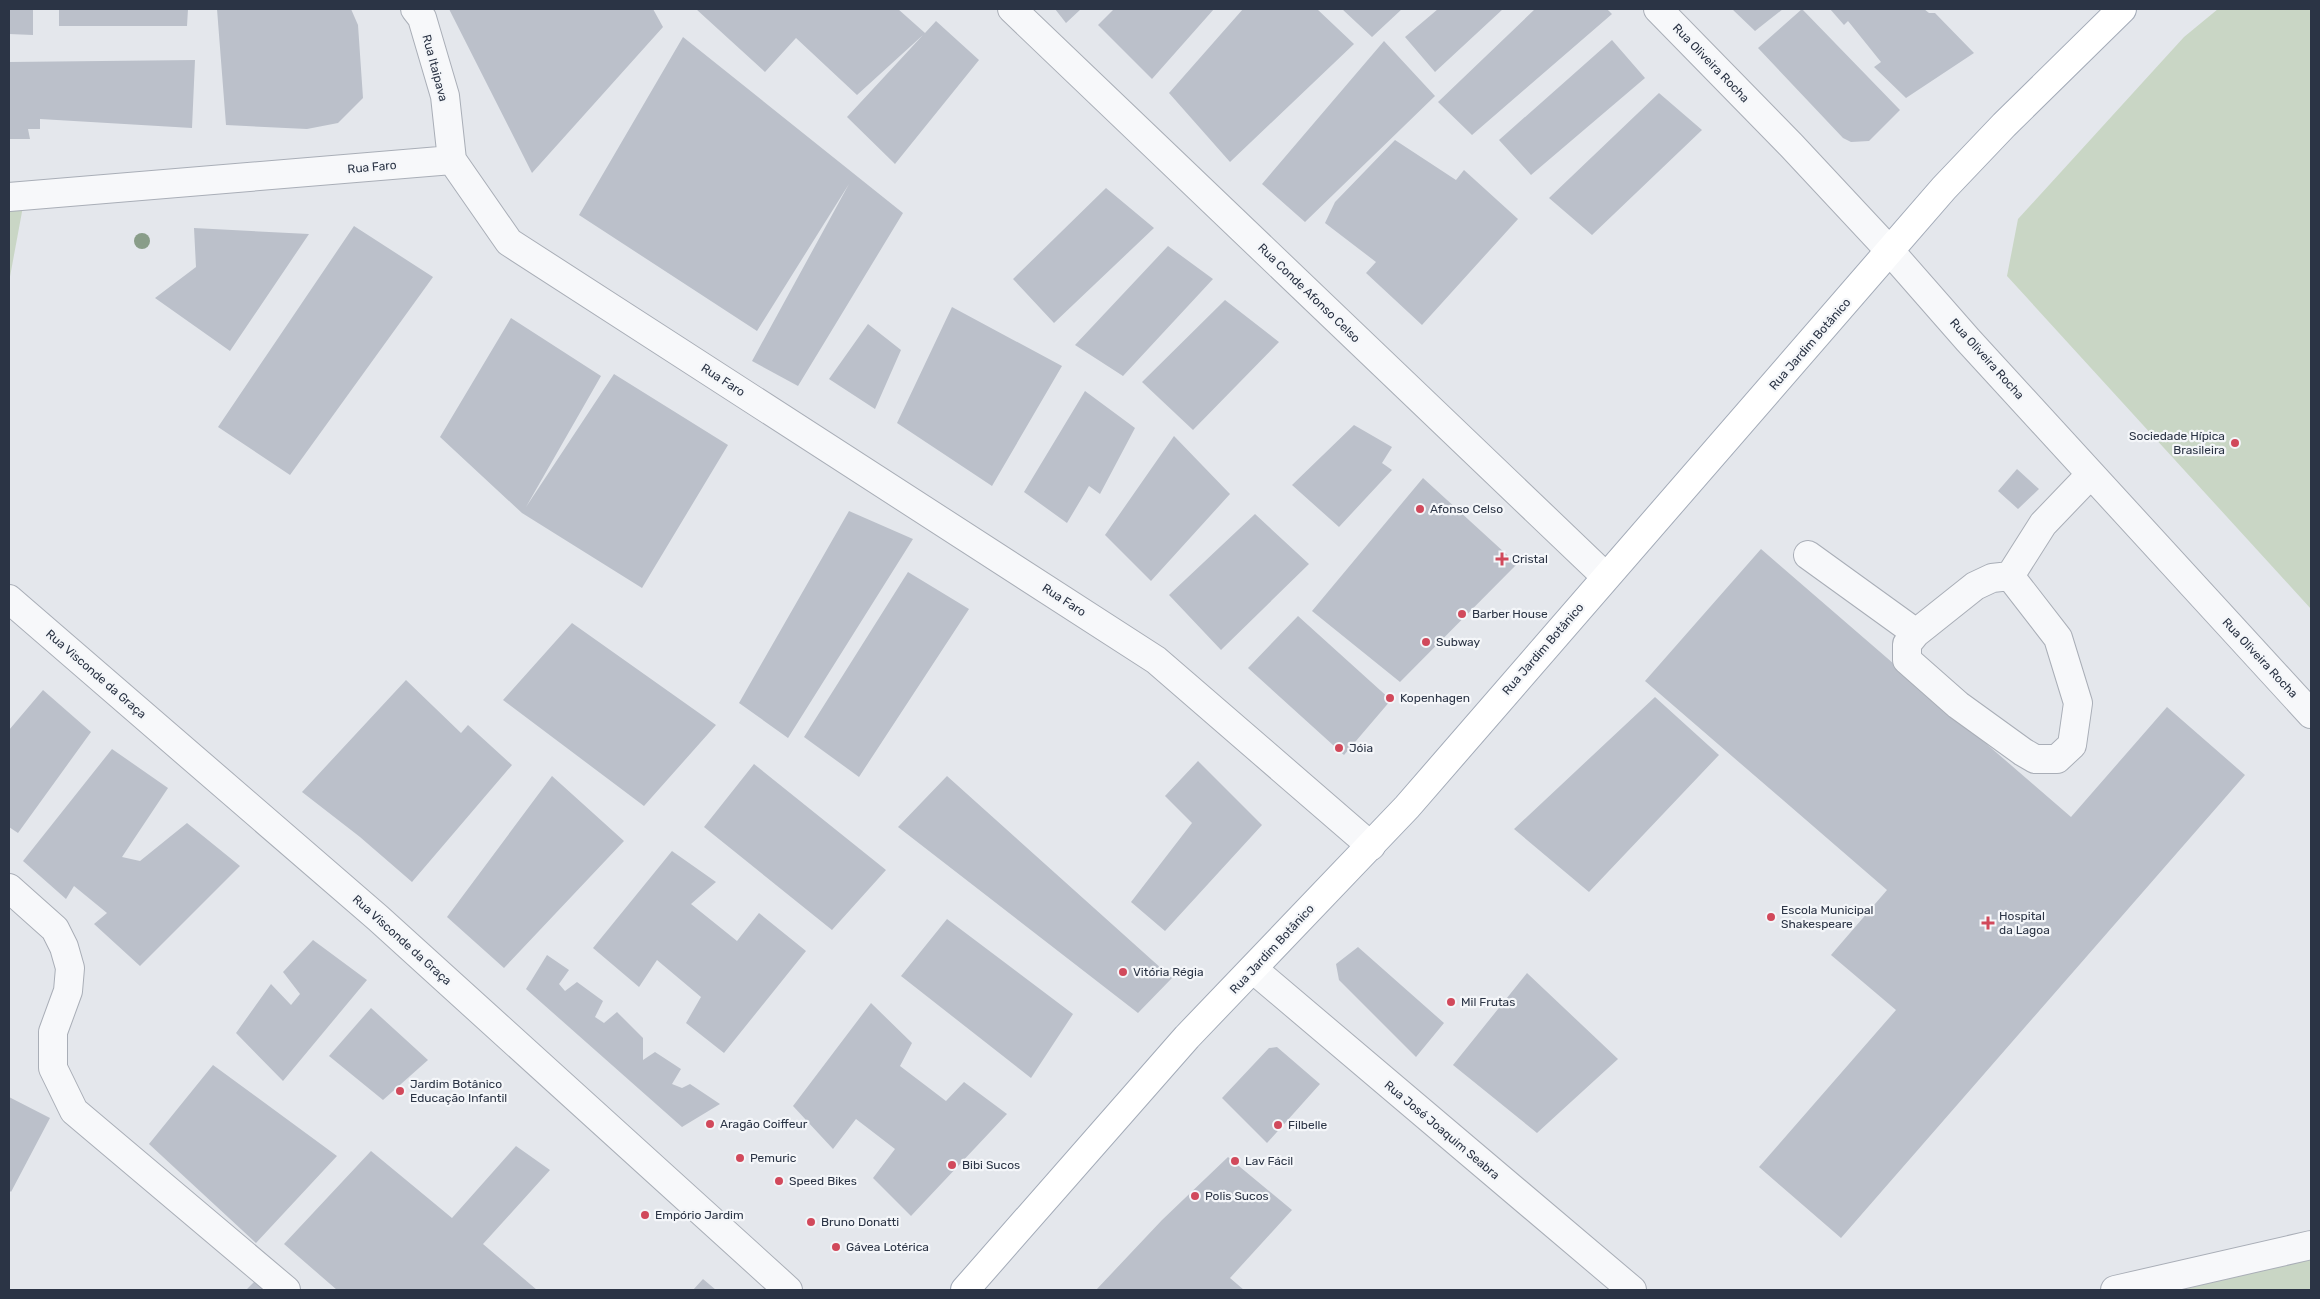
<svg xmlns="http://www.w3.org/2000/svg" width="2320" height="1299" font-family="Rubik,sans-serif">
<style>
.green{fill:#c9d6c5}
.building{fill:#bbc0ca}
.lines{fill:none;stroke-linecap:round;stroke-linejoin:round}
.minor-casing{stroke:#a9aeb7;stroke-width:30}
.major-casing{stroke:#a3abb8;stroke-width:30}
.minor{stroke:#f7f8fa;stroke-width:28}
.major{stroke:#fff;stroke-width:28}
.tree{fill:#899d89}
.poi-dot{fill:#d1495b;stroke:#f4f6f9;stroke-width:2}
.labels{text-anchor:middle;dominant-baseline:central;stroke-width:4.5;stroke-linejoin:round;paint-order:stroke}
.street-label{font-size:12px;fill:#2b3445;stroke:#f4f6f9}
.poi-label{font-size:12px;fill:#2b3445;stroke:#f4f6f9;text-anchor:start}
</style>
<rect width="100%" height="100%" fill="#e4e7ec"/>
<path class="green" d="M 2218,9 L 2311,9 L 2311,609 L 2007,276 L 2018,219 L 2184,37 Z
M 9,180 L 24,201 L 9,282 Z
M 2311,1259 L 2311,1290 L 2181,1290 Z"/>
<path class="building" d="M 9,9 L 33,9 L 33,35 L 9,34 Z
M 59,9 L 188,9 L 187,26 L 59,26 Z
M 217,9 L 351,9 L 358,25 L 363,98 L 338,123 L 307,129 L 226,125 Z
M 449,9 L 653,9 L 663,27 L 532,173 Z
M 696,9 L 898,9 L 925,33 L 936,21 L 979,60 L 895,164 L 847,117 L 923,35 L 857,95 L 796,38 L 765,72 Z
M 1055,9 L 1081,9 L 1066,23 Z
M 1114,9 L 1214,9 L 1152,79 L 1098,25 Z
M 1243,9 L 1317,9 L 1354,44 L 1230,162 L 1169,93 Z
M 1342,9 L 1402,9 L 1372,37 Z
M 1438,9 L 1503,9 L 1435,72 L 1405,37 Z
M 1535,9 L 1607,9 L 1612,14 L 1472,135 L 1438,102 Z
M 1732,9 L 1783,9 L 1755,31 Z
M 1802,9 L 1900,110 L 1869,141 L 1851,142 L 1843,138 L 1758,48 Z
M 1830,9 L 1924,9 L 1929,13 L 1935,13 L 1974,53 L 1906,98 L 1874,67 L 1881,62 L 1848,21 L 1844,25 Z
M 683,37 L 903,213 L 798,386 L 752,361 L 849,184 L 757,331 L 579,215 Z
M 1612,40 L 1645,78 L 1531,175 L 1499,140 Z
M 1384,41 L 1435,96 L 1305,222 L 1262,184 Z
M 195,60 L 192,128 L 40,119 L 40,129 L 28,129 L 30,139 L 9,139 L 9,62 Z
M 1659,93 L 1702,130 L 1592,235 L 1549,198 Z
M 1395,140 L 1456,180 L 1464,170 L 1518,219 L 1422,325 L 1366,273 L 1376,262 L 1325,223 L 1335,202 Z
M 1106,188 L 1154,228 L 1054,323 L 1013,279 Z
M 354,226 L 433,277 L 290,475 L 218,427 Z
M 194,228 L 309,234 L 230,351 L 155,298 L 196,267 Z
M 1168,246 L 1213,279 L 1123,376 L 1075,345 Z
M 1225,300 L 1279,342 L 1193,430 L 1142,382 Z
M 952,307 L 1062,366 L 992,486 L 897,423 Z
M 511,318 L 601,376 L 526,507 L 614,374 L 728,445 L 642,588 L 522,513 L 440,437 Z
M 868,324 L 901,350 L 875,409 L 829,379 Z
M 1085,391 L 1135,428 L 1100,494 L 1089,486 L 1067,523 L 1024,492 Z
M 1354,425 L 1392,447 L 1382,463 L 1392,470 L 1339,527 L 1292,485 Z
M 1174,436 L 1230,494 L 1151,581 L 1105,535 Z
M 2017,469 L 2039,489 L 2018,509 L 1998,491 Z
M 1423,478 L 1517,564 L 1400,682 L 1312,611 Z
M 849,511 L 913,539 L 788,738 L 739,703 Z
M 1255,514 L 1309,564 L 1221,650 L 1169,595 Z
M 1761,549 L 2071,817 L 2167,707 L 2245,775 L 1841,1238 L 1759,1167 L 1896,1010 L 1831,955 L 1887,890 L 1645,681 Z
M 908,572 L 969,609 L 859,777 L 804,737 Z
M 1298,616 L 1391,700 L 1344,755 L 1248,668 Z
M 572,623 L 716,725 L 644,806 L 503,700 Z
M 406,680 L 461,733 L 468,725 L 512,765 L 412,882 L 360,837 L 302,792 Z
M 43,690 L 91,732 L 18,833 L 9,827 L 9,730 Z
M 1655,697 L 1719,755 L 1589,892 L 1514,829 Z
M 112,749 L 168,788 L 122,857 L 140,861 L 187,823 L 240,866 L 140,966 L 94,924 L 107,913 L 74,886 L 66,899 L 23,861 Z
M 1198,761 L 1262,825 L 1165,931 L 1131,902 L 1192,823 L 1165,796 Z
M 754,764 L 886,870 L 832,930 L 704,827 Z
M 552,776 L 624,841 L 504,968 L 447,917 Z
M 947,776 L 1172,978 L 1138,1013 L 898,827 Z
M 672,851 L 716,882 L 691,904 L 737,941 L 759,913 L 806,951 L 724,1053 L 686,1023 L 701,997 L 657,960 L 639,987 L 593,948 Z
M 947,919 L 1073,1014 L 1031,1078 L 901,976 Z
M 313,940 L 367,980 L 283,1081 L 236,1033 L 271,984 L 291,1005 L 300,994 L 283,972 Z
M 1358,947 L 1444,1023 L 1416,1057 L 1339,980 L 1336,964 Z
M 547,955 L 569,970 L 559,984 L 565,991 L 577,982 L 603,1001 L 595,1017 L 604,1023 L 617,1012 L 643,1038 L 643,1060 L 655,1052 L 681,1069 L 672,1084 L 682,1088 L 690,1084 L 720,1104 L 682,1127 L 526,989 Z
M 1527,973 L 1618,1059 L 1537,1133 L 1453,1065 Z
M 871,1003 L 912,1043 L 900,1066 L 946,1101 L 964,1082 L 1007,1114 L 911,1216 L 873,1178 L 895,1149 L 856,1119 L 833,1149 L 793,1106 Z
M 371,1008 L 428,1060 L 383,1100 L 329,1056 Z
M 1277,1047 L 1320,1084 L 1267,1143 L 1222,1098 L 1269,1048 Z
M 213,1065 L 337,1156 L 256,1243 L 149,1144 Z
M 9,1097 L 50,1118 L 11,1192 L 9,1190 Z
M 516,1146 L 550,1170 L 483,1244 L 537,1290 L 337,1290 L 284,1244 L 371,1151 L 452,1218 Z
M 1228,1157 L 1292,1210 L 1230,1278 L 1244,1290 L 1096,1290 L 1162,1220 Z
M 258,1278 L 273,1290 L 246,1290 Z
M 703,1279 L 716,1290 L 693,1290 Z"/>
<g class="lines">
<defs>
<path id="minor" d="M 415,9 L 422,18 L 445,96 L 452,160 L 509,242 L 1156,660 L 1371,846
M 1012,9 L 1605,576
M 1658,9 L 1791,145 L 1890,251 L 1968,340 L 2311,714
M 9,197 L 452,160
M 1808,555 L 1916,633
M 2010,576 L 2058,638 L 2078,703 L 2072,745 L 2057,759 L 2035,759 L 2023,752 L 1958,705 L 1907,660 L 1907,644 L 1916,633 L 1975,586 L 1992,578 L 2010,576 L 2043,524 L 2091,474
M 9,599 L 378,918 L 788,1290
M 9,888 L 55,929 L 64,947 L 70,968 L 68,991 L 53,1032 L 53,1068 L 74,1111 L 286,1290
M 1253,969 L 1632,1290
M 2115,1290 L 2311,1245"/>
<path id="major" d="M 965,1290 L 1187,1037 L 1407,807 L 1944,188 L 2004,125 L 2122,9"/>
</defs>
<use href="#minor" class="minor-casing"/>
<use href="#major" class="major-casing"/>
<use href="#minor" class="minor"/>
<use href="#major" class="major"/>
</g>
<circle class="tree" cx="142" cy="241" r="8"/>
<g class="poi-dot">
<circle cx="2235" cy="443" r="5"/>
<circle cx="1420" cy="509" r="5"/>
<path d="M1499.5 551.5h5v5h5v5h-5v5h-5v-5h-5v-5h5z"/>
<circle cx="1462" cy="614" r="5"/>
<circle cx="1426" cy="642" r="5"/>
<circle cx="1390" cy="698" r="5"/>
<circle cx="1339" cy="748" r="5"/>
<circle cx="1771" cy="917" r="5"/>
<path d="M1985.5 915.5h5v5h5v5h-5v5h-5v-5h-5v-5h5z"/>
<circle cx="1123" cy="972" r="5"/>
<circle cx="1451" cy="1002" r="5"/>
<circle cx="400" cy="1091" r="5"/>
<circle cx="710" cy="1124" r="5"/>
<circle cx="1278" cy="1125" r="5"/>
<circle cx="740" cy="1158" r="5"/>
<circle cx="1235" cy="1161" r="5"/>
<circle cx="952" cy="1165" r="5"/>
<circle cx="779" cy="1181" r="5"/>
<circle cx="1195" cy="1196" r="5"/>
<circle cx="645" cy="1215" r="5"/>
<circle cx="811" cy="1222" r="5"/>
<circle cx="836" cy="1247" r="5"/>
</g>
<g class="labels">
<g class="street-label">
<text transform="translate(1711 63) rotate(46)">Rua Oliveira Rocha</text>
<text transform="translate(435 68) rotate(75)">Rua Itaipava</text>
<text transform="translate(372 167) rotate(-5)">Rua Faro</text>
<text transform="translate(1309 293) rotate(44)">Rua Conde Afonso Celso</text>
<text transform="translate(1810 344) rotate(-49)">Rua Jardim Botânico</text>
<text transform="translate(1987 359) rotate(48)">Rua Oliveira Rocha</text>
<text transform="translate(723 380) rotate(33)">Rua Faro</text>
<text transform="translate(1064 600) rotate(33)">Rua Faro</text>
<text transform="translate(1543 649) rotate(-49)">Rua Jardim Botânico</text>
<text transform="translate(2260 658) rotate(47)">Rua Oliveira Rocha</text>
<text transform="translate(96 674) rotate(41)">Rua Visconde da Graça</text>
<text transform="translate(402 940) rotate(42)">Rua Visconde da Graça</text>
<text transform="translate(1272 949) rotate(-47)">Rua Jardim Botânico</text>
<text transform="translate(1442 1130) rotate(40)">Rua José Joaquim Seabra</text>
</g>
<g class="poi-label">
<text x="2225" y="436" text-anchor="end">Sociedade Hípica<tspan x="2225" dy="14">Brasileira</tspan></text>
<text x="1430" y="509">Afonso Celso</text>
<text x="1512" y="559">Cristal</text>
<text x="1472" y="614">Barber House</text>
<text x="1436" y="642">Subway</text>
<text x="1400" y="698">Kopenhagen</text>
<text x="1349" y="748">Jóia</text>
<text x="1781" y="910">Escola Municipal<tspan x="1781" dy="14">Shakespeare</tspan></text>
<text x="1999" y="916">Hospital<tspan x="1999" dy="14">da Lagoa</tspan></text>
<text x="1133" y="972">Vitória Régia</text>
<text x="1461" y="1002">Mil Frutas</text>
<text x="410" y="1084">Jardim Botânico<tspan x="410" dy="14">Educação Infantil</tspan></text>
<text x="720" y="1124">Aragão Coiffeur</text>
<text x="1288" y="1125">Filbelle</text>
<text x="750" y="1158">Pemuric</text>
<text x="1245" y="1161">Lav Fácil</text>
<text x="962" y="1165">Bibi Sucos</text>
<text x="789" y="1181">Speed Bikes</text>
<text x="1205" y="1196">Polis Sucos</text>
<text x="655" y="1215">Empório Jardim</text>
<text x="821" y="1222">Bruno Donatti</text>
<text x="846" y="1247">Gávea Lotérica</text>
</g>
</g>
<rect width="2320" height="1299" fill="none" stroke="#2b3445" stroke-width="20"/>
</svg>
